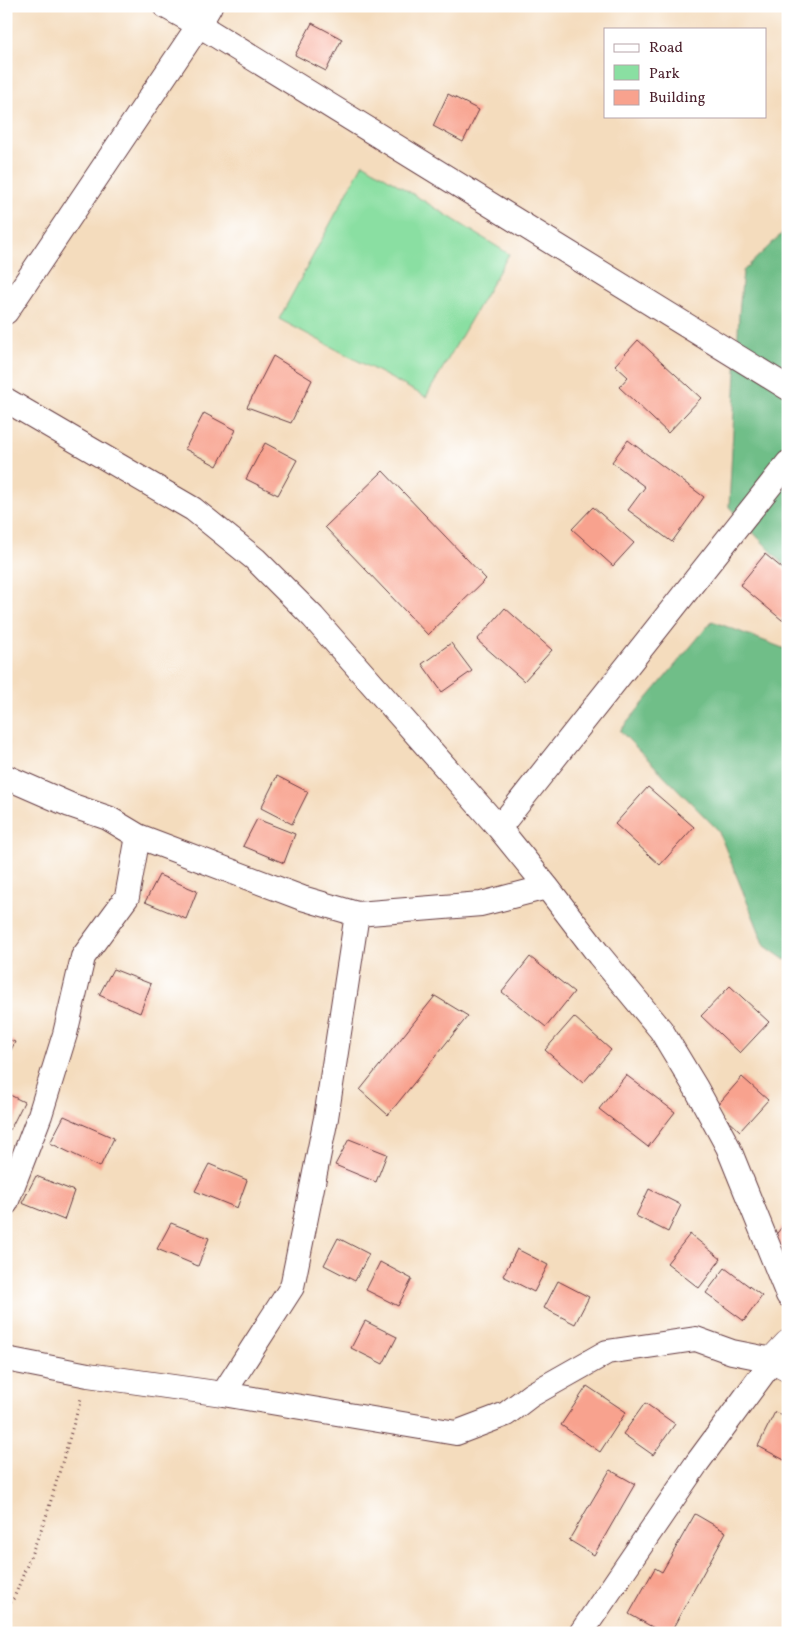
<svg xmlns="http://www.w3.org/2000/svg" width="794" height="1639" font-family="Vollkorn,serif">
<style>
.green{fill:#8adfa2;stroke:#6a7f66}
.forest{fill:#6fbe88;stroke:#5c6e5a}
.building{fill:#f8a28e}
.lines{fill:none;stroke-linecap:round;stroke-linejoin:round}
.minor-casing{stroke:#643b41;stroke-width:26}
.tertiary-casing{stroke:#643b41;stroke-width:29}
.path{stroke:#643b41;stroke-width:3;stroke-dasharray:1 4;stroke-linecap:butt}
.minor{stroke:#fff;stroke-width:24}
.tertiary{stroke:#fff;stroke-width:28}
</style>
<rect width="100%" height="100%" fill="#fff"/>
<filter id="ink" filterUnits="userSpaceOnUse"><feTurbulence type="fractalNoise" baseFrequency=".02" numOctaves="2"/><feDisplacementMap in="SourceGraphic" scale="10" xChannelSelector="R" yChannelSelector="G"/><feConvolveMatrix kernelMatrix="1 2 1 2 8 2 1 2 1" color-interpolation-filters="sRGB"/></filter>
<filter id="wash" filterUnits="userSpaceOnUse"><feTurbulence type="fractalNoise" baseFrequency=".0096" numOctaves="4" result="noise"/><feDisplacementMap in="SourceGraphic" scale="20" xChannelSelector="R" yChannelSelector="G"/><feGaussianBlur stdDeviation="1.12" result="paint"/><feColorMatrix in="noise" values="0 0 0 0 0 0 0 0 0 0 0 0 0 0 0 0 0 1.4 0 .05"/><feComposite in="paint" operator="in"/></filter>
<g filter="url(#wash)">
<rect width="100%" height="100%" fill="#f4dcbd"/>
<path class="green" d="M 363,163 L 509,254 L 426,397 L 279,319 Z"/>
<path class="forest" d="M 788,228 L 788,569 L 729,507 L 739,314 L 743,271 Z
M 712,621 L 788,650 L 788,958 L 785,960 L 765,946 L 718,830 L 620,731 Z"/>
<g id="blocks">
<path class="building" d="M 312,23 L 342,39 L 326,71 L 295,55 Z
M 448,94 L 479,110 L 463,142 L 433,126 Z
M 638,340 L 701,398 L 668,433 L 619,387 L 628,377 L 615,365 Z
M 273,356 L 312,380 L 291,423 L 247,407 Z
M 204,413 L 236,430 L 217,466 L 185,449 Z
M 628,440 L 704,497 L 672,542 L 628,510 L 645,487 L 612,462 Z
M 265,443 L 297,460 L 278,495 L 246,479 Z
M 383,471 L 486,579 L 428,635 L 325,527 Z
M 593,507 L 634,543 L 613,566 L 572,529 Z
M 765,554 L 788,573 L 788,613 L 782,620 L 740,585 Z
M 505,608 L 552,650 L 524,681 L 477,640 Z
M 451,643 L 472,671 L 442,692 L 422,664 Z
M 277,776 L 308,792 L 292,824 L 261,808 Z
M 648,787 L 694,827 L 660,865 L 615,824 Z
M 257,819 L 295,834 L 284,863 L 243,846 Z
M 159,875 L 197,891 L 186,919 L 145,902 Z
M 530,957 L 574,992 L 546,1027 L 502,992 Z
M 113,969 L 151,984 L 140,1013 L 99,995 Z
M 730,986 L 769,1022 L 740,1053 L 701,1016 Z
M 435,996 L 468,1016 L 388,1115 L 360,1090 Z
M 574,1017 L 611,1050 L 583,1083 L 545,1050 Z
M 6,1038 L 15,1042 L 6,1060 Z
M 626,1075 L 675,1112 L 648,1147 L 599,1109 Z
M 742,1077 L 768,1100 L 740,1131 L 715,1108 Z
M 6,1093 L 24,1102 L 10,1130 L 6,1127 Z
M 64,1116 L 114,1138 L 100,1167 L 50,1143 Z
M 349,1139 L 387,1154 L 376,1182 L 335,1165 Z
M 209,1164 L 247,1180 L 237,1208 L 195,1191 Z
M 36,1176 L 74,1191 L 64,1220 L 22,1203 Z
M 649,1189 L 681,1205 L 668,1232 L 636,1216 Z
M 788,1219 L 788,1254 L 771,1241 Z
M 171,1223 L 209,1238 L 198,1266 L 157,1249 Z
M 690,1234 L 721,1259 L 699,1288 L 667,1263 Z
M 338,1238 L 369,1254 L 355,1281 L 324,1265 Z
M 517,1249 L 548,1265 L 534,1292 L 503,1276 Z
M 380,1262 L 412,1279 L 398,1306 L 366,1290 Z
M 725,1268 L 762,1296 L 744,1321 L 706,1293 Z
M 558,1281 L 589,1297 L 575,1324 L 544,1308 Z
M 365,1321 L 397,1337 L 383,1364 L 351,1348 Z
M 587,1386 L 626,1412 L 600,1452 L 561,1425 Z
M 645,1403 L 675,1424 L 653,1455 L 623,1434 Z
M 775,1412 L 788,1419 L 788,1462 L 758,1446 Z
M 610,1470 L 635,1484 L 594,1555 L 569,1540 Z
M 695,1514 L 726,1532 L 670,1633 L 663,1633 L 629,1614 L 655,1568 L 662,1572 Z"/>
</g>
</g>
<g filter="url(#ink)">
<use href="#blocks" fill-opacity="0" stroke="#643b41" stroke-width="1"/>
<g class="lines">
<defs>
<path id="minor" d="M 165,6 L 199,25 L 788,388
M 6,312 L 199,25 L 210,6
M 6,400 L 193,509 L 255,559 L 313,617 L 499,828 L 547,887 L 599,955 L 661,1030 L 696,1088 L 728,1147 L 788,1295
M 6,777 L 70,805 L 108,818 L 138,836 L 302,898 L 357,914 L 481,904 L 547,887
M 499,828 L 788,463
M 6,1203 L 40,1115 L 65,1034 L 83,957 L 127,897 L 138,836
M 6,1359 L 88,1375 L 223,1394 L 456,1433 L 506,1414 L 531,1395 L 607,1352 L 696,1339 L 732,1352 L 773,1360 L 697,1463 L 581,1633
M 223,1394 L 292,1287 L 326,1118 L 357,914"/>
<path id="tertiary" d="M 788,1344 L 773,1360 L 788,1368"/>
</defs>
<use href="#minor" class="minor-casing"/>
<use href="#tertiary" class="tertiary-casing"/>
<path class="path" d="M 6,1606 L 14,1598 L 46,1517 L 81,1399"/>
<use href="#minor" class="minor"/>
<use href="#tertiary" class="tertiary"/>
</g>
</g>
<rect width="794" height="1639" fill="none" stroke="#fff" stroke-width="25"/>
<rect x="604" y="28" width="162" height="90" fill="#ffffff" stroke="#b7a5aa"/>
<rect x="614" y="44" width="25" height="8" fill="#ffffff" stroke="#b7a5aa"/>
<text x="649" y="52" font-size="15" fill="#4a1f2b">Road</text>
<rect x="614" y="65" width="25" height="15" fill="#8adfa2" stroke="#b7a5aa"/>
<text x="649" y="78" font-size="15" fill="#4a1f2b">Park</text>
<rect x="614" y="90" width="25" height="15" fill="#f8a28e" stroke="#b7a5aa"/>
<text x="649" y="102" font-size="15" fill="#4a1f2b">Building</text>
</svg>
